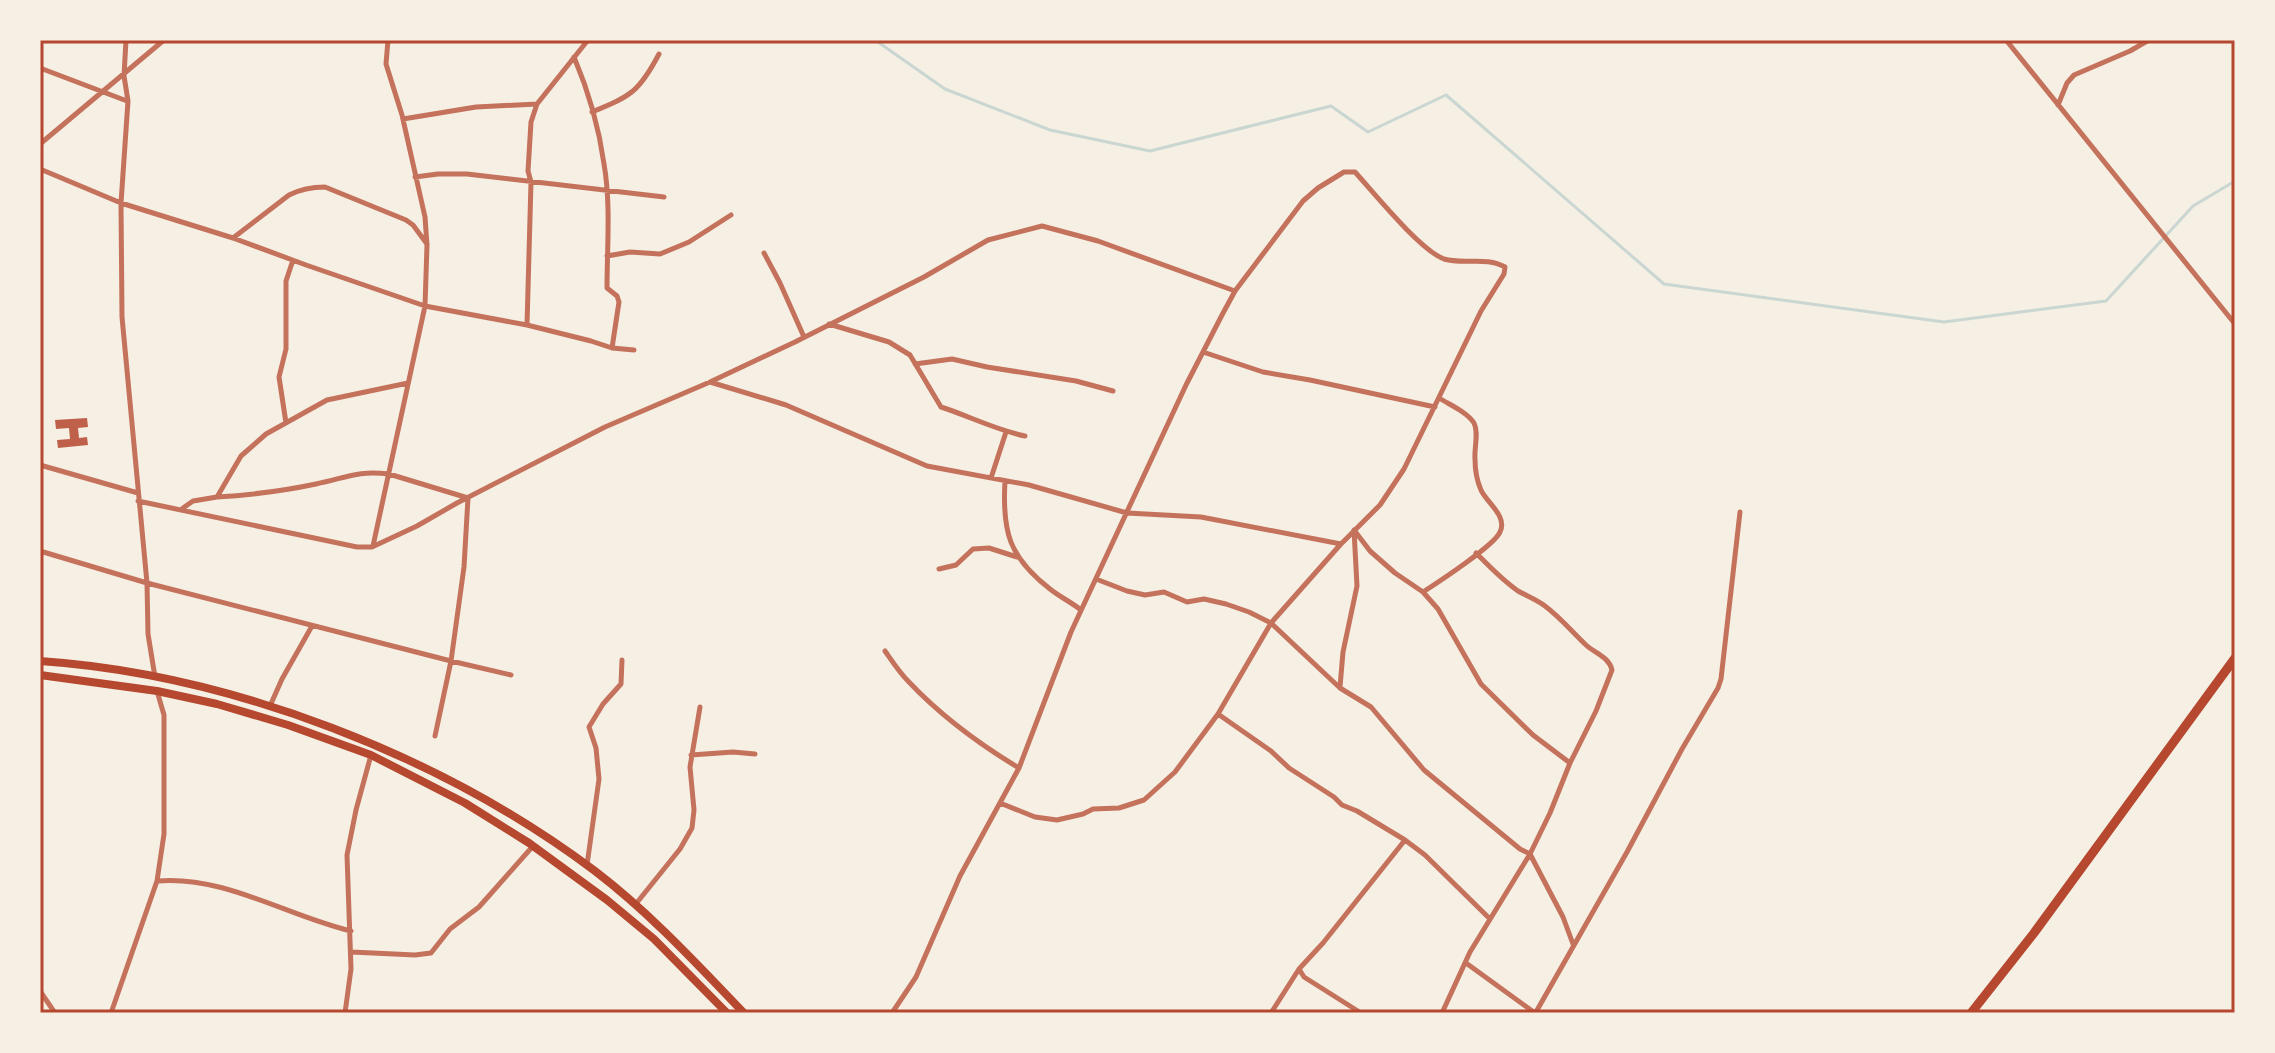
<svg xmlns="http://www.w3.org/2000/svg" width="2275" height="1053" font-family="Lato,sans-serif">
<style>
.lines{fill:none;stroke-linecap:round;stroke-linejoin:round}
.stream{stroke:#c9d6d2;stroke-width:3}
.building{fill:#bf614a}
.minor{stroke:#c5725c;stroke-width:5}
.primary{stroke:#b5482f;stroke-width:8}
.trunk{stroke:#b5482f;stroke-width:9}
.neatline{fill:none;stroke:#b5482f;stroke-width:3}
</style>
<rect width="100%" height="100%" fill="#f6efe4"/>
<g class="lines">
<path class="stream" d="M 875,40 L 945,89 L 1050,130 L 1150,151 L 1331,106 L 1368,132 L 1446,95 L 1664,284 L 1944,322 L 2106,301 L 2193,206 L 2235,181"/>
</g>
<path class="building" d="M 87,418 L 88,427 L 78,428 L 79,438 L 87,437 L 88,445 L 58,448 L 57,440 L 70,439 L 69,428 L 56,429 L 55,420 Z"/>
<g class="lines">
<path class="minor" d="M 126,40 L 124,76 L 128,101 L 121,203 L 122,317 L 147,583 L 148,634 L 155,677
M 2006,40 L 2235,324
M 574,57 C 588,90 599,128 604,164 C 611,204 607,248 607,288 L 617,296 L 619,302 L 612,348
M 40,68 L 127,101
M 2058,105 L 2067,83 L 2074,75 L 2130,51 L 2149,40
M 592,112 C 631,96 639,92 659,54
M 403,119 L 476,107 L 537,104
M 40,144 L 164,40
M 40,169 L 121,203 L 233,238 L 306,265 L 425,306 L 527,325 L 591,341 L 612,348 L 634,350
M 415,177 L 438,174 L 467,174 L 664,197
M 233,238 L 289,195 C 301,189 311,187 325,187 L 406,220 L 413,225 L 427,244
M 764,253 L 780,283 L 804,337
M 607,256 L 630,252 L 660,254 L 689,242 L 731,215
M 829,324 L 889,342 L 910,355 L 941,407 C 969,416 996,430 1025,436
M 527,325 L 531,182 L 528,171 L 531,122 L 537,104 L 588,40
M 1203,352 L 1263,372 L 1310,380 L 1435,407
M 915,364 L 952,359 L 987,367 L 1076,381 L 1113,391
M 710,382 L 786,405 L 927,466 L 1029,485 L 1127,513 L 1201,517 L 1341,544 L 1380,505 L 1404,469 L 1481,311 L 1504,274 L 1505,267 C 1486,256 1464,265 1444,259 C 1420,250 1374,193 1355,172 L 1344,172 L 1318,188 L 1303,201 L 1235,291 L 1222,315 L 1186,385 L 1071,632 L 1019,768 L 960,876 L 916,977 L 892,1013
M 286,423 L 279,377 L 286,349 L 286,281 L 293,260
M 40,465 L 138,493
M 991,478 L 1006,432
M 1005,481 C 1002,532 1009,557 1050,589 C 1060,597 1071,602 1081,610
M 217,497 C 251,495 283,491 316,484 C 346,478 357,470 389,474 L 468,498 L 464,567 L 451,661 L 435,736
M 138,501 L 357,547 L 372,547 L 417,526 L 457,503 L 605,427 L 710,382 L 795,342 L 924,277 L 988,240 L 1042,226 L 1098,241 L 1235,291
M 183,508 L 193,501 L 217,497 L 241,456 L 266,434 L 327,400 L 408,383
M 1354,530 L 1370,551 L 1395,573 L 1423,592 L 1438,609 L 1481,684 L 1533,735 L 1570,763
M 373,546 L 425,306 L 427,245 L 425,217 L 402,115 L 386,64 L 388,40
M 40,551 L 147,583 L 451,661 L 511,675
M 939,569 L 956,565 L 973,549 L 989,548 L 1017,557
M 1096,579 L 1127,591 L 1145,595 L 1164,592 L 1187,602 L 1204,599 L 1226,604 L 1249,612 L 1271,623 L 1340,688 L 1371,707 L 1424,770 L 1520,849 L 1530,854 L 1563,917 L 1573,944
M 1423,592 C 1437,583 1495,545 1500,532 C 1508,516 1486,502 1481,490 C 1477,481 1475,469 1475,459 C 1474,448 1479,433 1474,423 C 1467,412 1450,405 1439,398
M 885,651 C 892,661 899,672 908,681 C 940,715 979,744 1019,768
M 1340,687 L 1343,652 L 1357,586 L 1354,530
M 270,706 L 282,679 L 312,626
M 1218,714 L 1271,751 L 1289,768 L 1334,797 L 1342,805 L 1357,811 L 1405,840 L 1425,855 L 1489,918
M 691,755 L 733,752 L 755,754
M 1000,803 L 1035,817 L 1057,820 L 1083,814 L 1093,809 L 1119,808 L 1144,800 L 1175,772 L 1218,714 L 1271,623 L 1340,545
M 587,865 L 599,779 L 596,748 L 589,727 L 603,704 L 621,684 L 622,660
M 157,881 C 224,875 287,916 351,931
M 635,905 L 680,849 L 692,828 L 694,810 L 690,767 L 700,707
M 351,952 L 415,955 L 431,953 L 450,929 L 479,907 L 533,846
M 1466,963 L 1535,1013
M 1299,969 L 1304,977 L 1361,1013
M 40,991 L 55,1013
M 1536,1012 L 1627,852 L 1682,749 L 1718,688 L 1721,679 L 1740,512
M 111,1013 L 157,881 L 164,834 L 164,715 L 157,691
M 345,1013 L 351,969 L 347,855 L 356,810 L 371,755
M 1271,1013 L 1299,969 L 1323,943 L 1405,840
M 1442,1013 L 1470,952 L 1530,854 L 1550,813 L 1570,763 L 1596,711 L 1612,670 C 1609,657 1596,654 1586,645 C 1572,632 1561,618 1545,606 C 1537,600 1527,596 1518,591 C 1502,580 1489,566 1476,553"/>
<path class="primary" d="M 40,661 C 231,674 442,756 595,871 C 650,913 696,963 744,1013
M 40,675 L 157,691 L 217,704 L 288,725 L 371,755 L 465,803 L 529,843 L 607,900 L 654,939 L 727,1013"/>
<path class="trunk" d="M 1971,1013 L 2034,933 L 2235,658"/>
</g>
<rect width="2275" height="1053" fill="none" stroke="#f6efe4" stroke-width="84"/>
<rect x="42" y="42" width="2191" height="969" class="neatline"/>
</svg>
